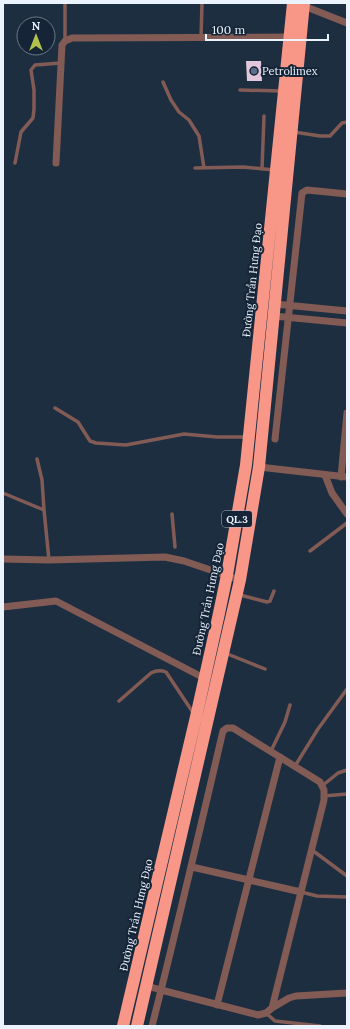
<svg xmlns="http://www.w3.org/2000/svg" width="350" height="1029" font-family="Lora,serif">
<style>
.building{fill:#e3c8dd}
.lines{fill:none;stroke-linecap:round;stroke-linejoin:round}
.lane{stroke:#825b54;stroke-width:3.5}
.street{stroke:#825b54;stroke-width:7}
.highway{stroke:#f89788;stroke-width:12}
.service-dot{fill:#5c6f8a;stroke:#152436;stroke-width:1.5}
.labels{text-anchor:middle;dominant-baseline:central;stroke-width:4;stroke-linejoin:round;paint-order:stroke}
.shield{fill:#152436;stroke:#abb6c2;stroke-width:1}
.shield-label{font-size:10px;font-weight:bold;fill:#ebf4fe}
.poi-label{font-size:11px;fill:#ebf4fe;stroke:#152436;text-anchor:start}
.street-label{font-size:11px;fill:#ebf4fe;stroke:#152436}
</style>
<rect width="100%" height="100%" fill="#1e2e41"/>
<path class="building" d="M 246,61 L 261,61 L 262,81 L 247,81 Z"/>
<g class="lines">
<path class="lane" d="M 65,3 L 65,41
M 201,38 L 202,3
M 163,82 L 171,100 L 179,112 L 189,120 L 199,136 L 204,168
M 240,90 L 281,91
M 294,132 L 320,136 L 330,136 L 342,123 L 347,122
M 15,163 L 21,132 L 33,118 L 34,109 L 34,90 L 31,70 L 35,65 L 61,63
M 195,168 L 243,167 L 274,170
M 262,169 L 264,116
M 55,408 L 78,422 L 90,441 L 96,443 L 126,445 L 184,434 L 217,437 L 246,437
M 37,459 L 42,480 L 44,510 L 49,560
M 3,493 L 44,510
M 172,514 L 175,547
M 310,551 L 347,523
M 240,595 L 267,602 L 270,601 L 274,591
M 225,653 L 265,669
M 119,701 L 151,673 C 157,670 161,670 166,672 L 194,714
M 271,751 L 285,722 L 290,705
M 295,766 L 318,729 L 347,689
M 322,786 L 338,773 L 347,770
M 324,796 L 347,794
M 312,850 L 347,876
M 301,892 L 317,896 L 347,897
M 266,1013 L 275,1021 L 320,1026"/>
<path class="street" d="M 304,6 L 347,23
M 56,163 L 62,45 L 65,41 L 72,38 L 290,37
M 275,304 L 347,311
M 274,316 L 347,323
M 275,439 L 302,193 L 307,190 L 347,194
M 259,467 L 347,477
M 325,475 L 332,493 L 347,514
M 341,477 L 347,413
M 3,559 L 49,560 L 165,557 L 184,561 L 240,580
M 3,607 L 56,601 L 204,678
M 192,867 L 301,892
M 147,986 L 161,990 L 258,1015 L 266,1013 L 272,1008 L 324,800 L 324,790 L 320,782 L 233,728 L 227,728 L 223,731 C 200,829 177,928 152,1026
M 217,1005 L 280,757
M 272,1008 L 289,998 L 296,996 L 347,993"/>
<path class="highway" d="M 123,1026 L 196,717 L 218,618 L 227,575 L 246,465 L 293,3
M 137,1026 L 240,580 L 259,467 L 304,3"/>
</g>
<circle class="service-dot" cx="254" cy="71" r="4"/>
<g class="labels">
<rect class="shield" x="222" y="511" width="30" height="16" rx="3"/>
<g class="shield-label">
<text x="237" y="519">QL.3</text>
</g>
<g class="poi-label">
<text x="262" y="71">Petrolimex</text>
</g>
<g class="street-label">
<text transform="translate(252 280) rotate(-84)">Đường Trần Hưng Đạo</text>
<text transform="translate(208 599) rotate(-78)">Đường Trần Hưng Đạo</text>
<text transform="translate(136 915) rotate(-77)">Đường Trần Hưng Đạo</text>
</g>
</g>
<rect width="350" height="1029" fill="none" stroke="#ebf4fe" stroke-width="8"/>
<g transform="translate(36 36)"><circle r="19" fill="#152436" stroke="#6b7786"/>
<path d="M0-3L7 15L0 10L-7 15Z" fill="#b3c24b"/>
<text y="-6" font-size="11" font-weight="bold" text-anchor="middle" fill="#ebf4fe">N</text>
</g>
<path d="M206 34v6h122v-6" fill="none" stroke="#ebf4fe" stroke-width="2"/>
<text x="212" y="34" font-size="12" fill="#ebf4fe" stroke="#152436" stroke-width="3" paint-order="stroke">100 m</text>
</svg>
